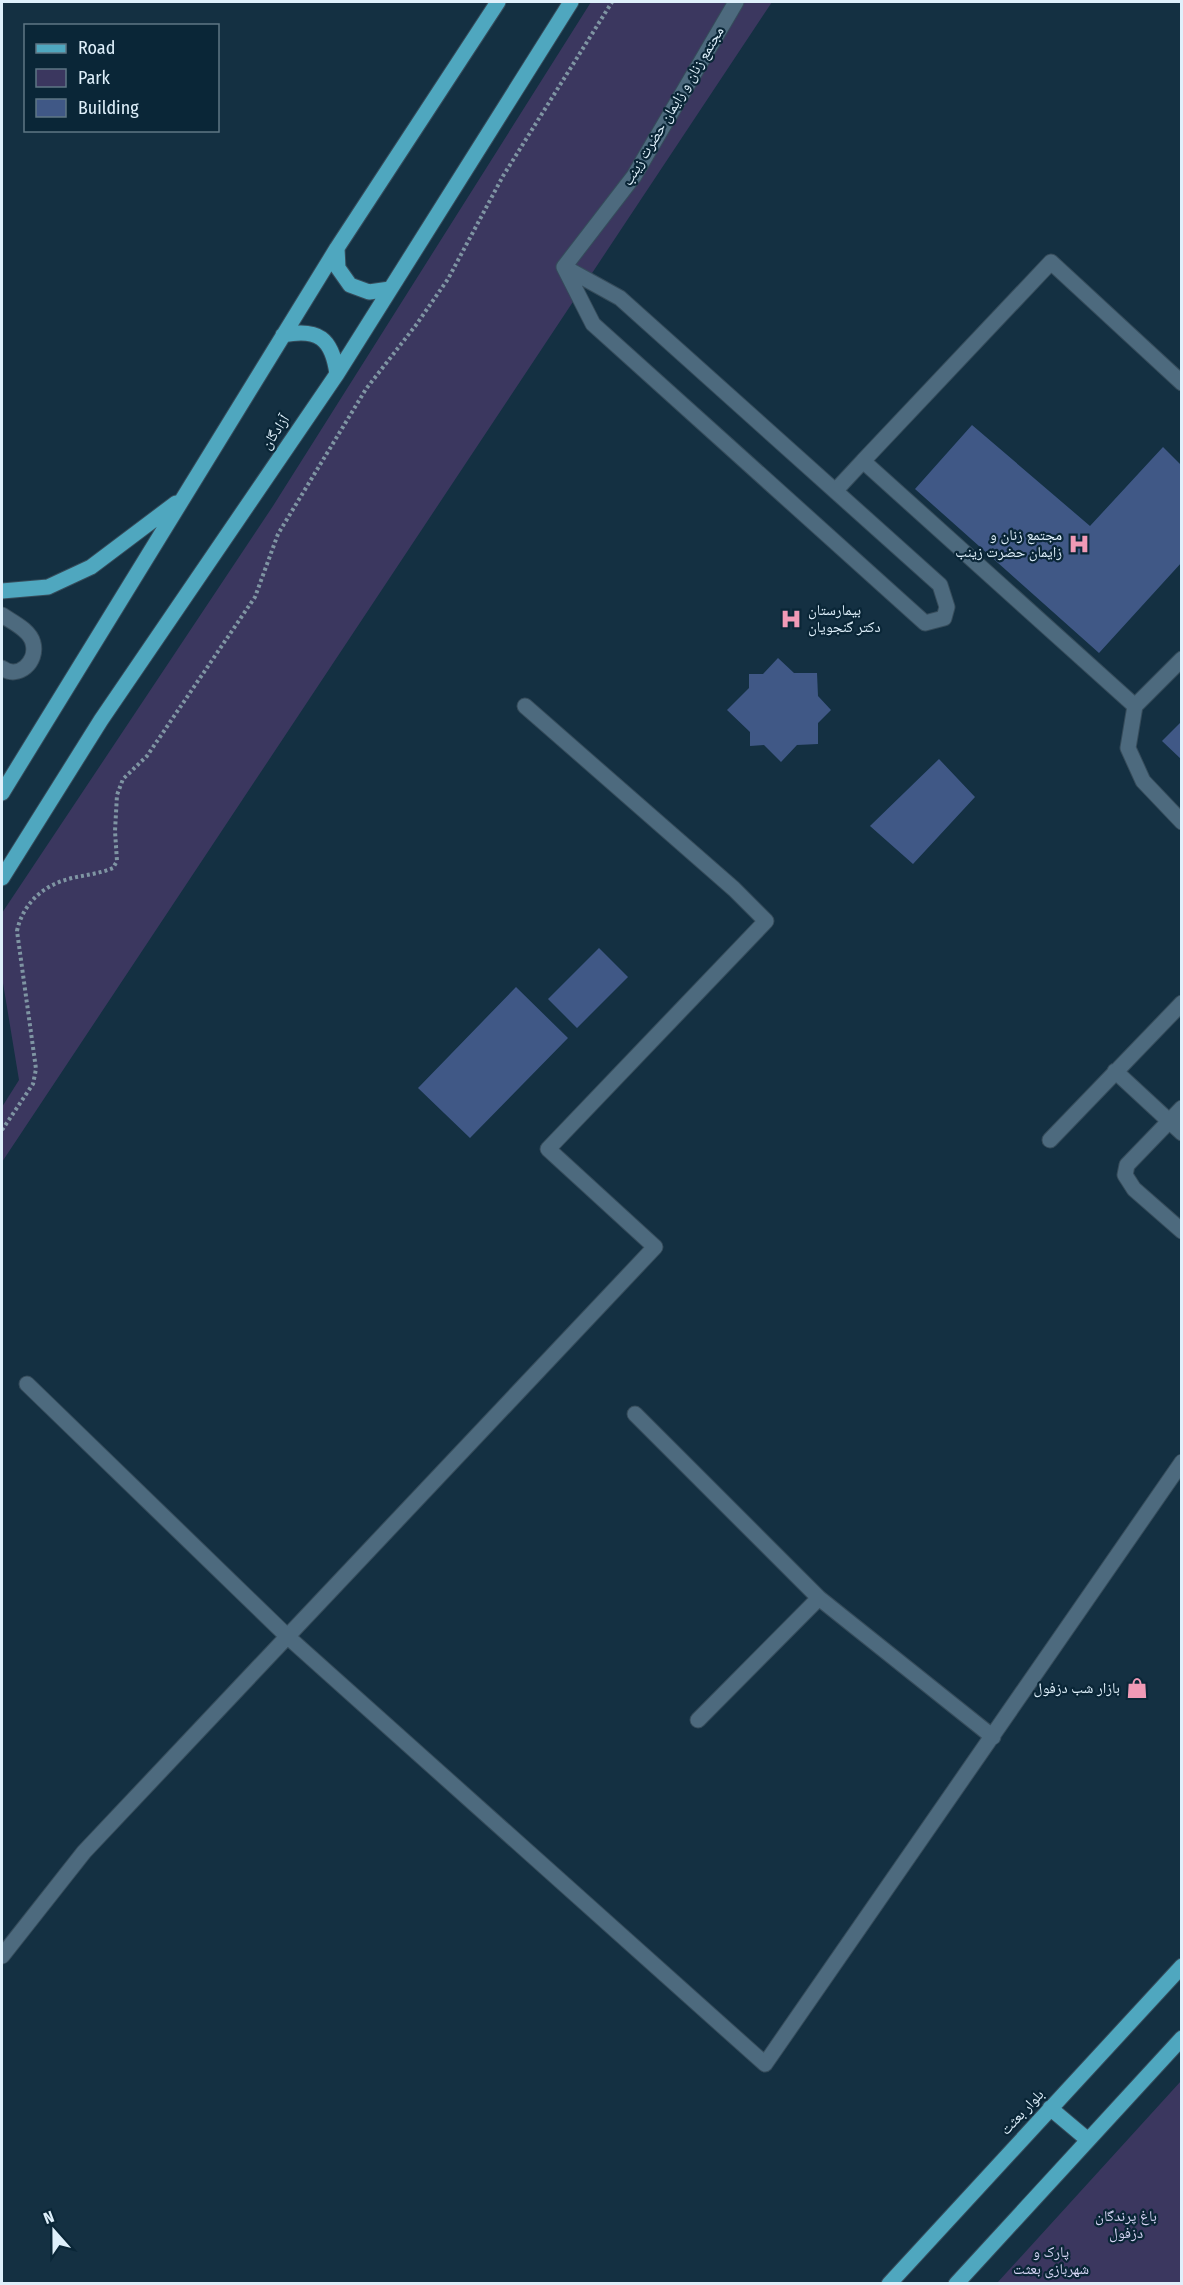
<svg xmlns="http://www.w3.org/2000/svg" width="1183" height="2285" font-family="'Fira Sans Condensed','Noto Naskh Arabic',sans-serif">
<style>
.green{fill:#3b375f}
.building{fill:#405886}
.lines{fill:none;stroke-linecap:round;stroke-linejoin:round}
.minor-casing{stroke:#364c5b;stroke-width:17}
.major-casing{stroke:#364c5b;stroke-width:17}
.path{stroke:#7f95a3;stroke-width:4;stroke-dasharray:3 3;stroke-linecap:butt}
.minor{stroke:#4d6a7e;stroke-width:15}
.major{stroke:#4fa7bf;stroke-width:15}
.labels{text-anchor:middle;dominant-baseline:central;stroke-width:4.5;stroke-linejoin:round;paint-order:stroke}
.street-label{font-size:15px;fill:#dff0fb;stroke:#0a2637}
.poi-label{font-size:15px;fill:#dff0fb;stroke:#0a2637;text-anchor:end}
.park-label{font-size:15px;fill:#d6d5f5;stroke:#0a2637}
</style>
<rect width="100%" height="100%" fill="#143042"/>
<path class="green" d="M 591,2 L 772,2 L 2,1162 L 2,1107 L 19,1080 L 2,977 L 2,913 L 273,506 Z
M 1181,2081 L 1181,2283 L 997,2283 Z"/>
<path class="building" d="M 972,425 L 1090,526 L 1163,447 L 1182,466 L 1182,562 L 1099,653 L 915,489 Z
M 778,658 L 794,673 L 817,673 L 818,696 L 831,710 L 818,723 L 818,744 L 797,745 L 781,762 L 764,745 L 750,746 L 750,732 L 727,710 L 749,688 L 749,674 L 763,674 Z
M 1182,721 L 1182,760 L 1162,741 Z
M 939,759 L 975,797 L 913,864 L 870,826 Z
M 599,948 L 628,977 L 577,1028 L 548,999 Z
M 516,987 L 568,1038 L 470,1138 L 418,1088 Z"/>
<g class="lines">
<defs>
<path id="minor" d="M 564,267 L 620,298 L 940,585 L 947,607 L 944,618 L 925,623 L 593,324 Z
M 564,267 L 634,176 L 736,2
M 863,461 L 1051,262 L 1182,383
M 836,490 L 863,461 L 1135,706
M 2,615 C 12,622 30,630 33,643 C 38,662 18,680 2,668
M 1182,659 L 1135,706 L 1128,748 L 1143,781 L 1182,822
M 1115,1071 L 1182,1133
M 1182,1108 L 1127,1165 L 1125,1175 L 1134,1189 L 1182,1231
M 1050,1140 L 1182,1003
M 27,1384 L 288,1637 L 765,2064 L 1182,1462
M 635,1414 L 819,1598 L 993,1737
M 698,1720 L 819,1598
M 2,1956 L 84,1852 L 655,1247 L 548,1149 L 766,921 L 734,889 L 525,706"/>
<path id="major" d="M 337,248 L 338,268 L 350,285 L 369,292 L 390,289
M 283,335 C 318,328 332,338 337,374
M 2,591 L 48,587 L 91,567 L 176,503
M 2,793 L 337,248 L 498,2
M 2,878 L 101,720 L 337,374 L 571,2
M 1050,2108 L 1088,2140
M 889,2284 L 1182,1966
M 956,2284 L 1182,2038"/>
</defs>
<use href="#minor" class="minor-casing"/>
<use href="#major" class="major-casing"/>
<path class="path" d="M 2,1130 L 33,1084 L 36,1069 L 17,931 C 22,907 39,889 62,881 C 79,875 97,875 113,868 L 117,861 L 115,831 L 117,795 L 123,779 L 147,756 L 255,597 L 278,534 L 366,389 L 416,325 L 448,279 L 503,176 L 612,2"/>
<use href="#minor" class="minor"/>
<use href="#major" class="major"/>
</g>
<defs>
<symbol id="hospital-bare" viewBox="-9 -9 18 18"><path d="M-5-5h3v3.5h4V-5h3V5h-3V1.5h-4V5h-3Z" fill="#f09ab6" stroke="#0a2637" stroke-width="2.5" paint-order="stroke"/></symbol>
<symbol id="shop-bare" viewBox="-9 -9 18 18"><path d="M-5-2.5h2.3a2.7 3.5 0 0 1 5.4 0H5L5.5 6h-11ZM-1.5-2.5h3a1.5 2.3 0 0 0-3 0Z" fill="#f09ab6" stroke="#0a2637" stroke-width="2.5" paint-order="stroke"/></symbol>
</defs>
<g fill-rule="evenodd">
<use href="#hospital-bare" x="1064" y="529" width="30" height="30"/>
<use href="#hospital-bare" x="776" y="604" width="30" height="30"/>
<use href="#shop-bare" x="1122" y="1673" width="30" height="30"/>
</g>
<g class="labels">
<g class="street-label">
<text transform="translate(673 106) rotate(-59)">مجتمع زنان و زایمان حضرت زینب</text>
<text transform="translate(275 432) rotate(-56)">آزادگان</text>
<text transform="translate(1022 2112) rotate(-47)">بلوار بعثت</text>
</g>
<g class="poi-label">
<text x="1062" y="535">مجتمع زنان و<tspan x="1062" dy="17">زایمان حضرت زینب</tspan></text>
<text x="808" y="610" text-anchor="start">بیمارستان<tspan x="808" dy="17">دکتر گنجویان</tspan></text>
<text x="1120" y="1688">بازار شب دزفول</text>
</g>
<g class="park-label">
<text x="1126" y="2216">باغ پرندگان<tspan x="1126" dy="17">دزفول</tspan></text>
<text x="1051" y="2252">پارک و<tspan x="1051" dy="17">شهربازی بعثت</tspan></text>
</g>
</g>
<rect width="1183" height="2285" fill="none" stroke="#dff0fb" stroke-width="6"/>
<rect x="24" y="24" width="195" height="108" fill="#0a2637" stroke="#5f7785" stroke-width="1.5"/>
<rect x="36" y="44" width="30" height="9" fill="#4fa7bf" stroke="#5f7785" stroke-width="1.5"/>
<text x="78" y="54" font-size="18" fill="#dff0fb">Road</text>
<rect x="36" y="69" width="30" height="18" fill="#3b375f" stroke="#5f7785" stroke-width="1.5"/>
<text x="78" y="84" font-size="18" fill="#dff0fb">Park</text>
<rect x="36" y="99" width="30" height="18" fill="#405886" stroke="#5f7785" stroke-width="1.5"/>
<text x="78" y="114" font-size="18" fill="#dff0fb">Building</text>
<g transform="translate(54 2231) rotate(339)" stroke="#0a2637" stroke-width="4.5" paint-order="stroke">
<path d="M0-4.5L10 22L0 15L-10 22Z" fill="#dff0fb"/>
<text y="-9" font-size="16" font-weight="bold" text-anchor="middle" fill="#dff0fb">N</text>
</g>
</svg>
